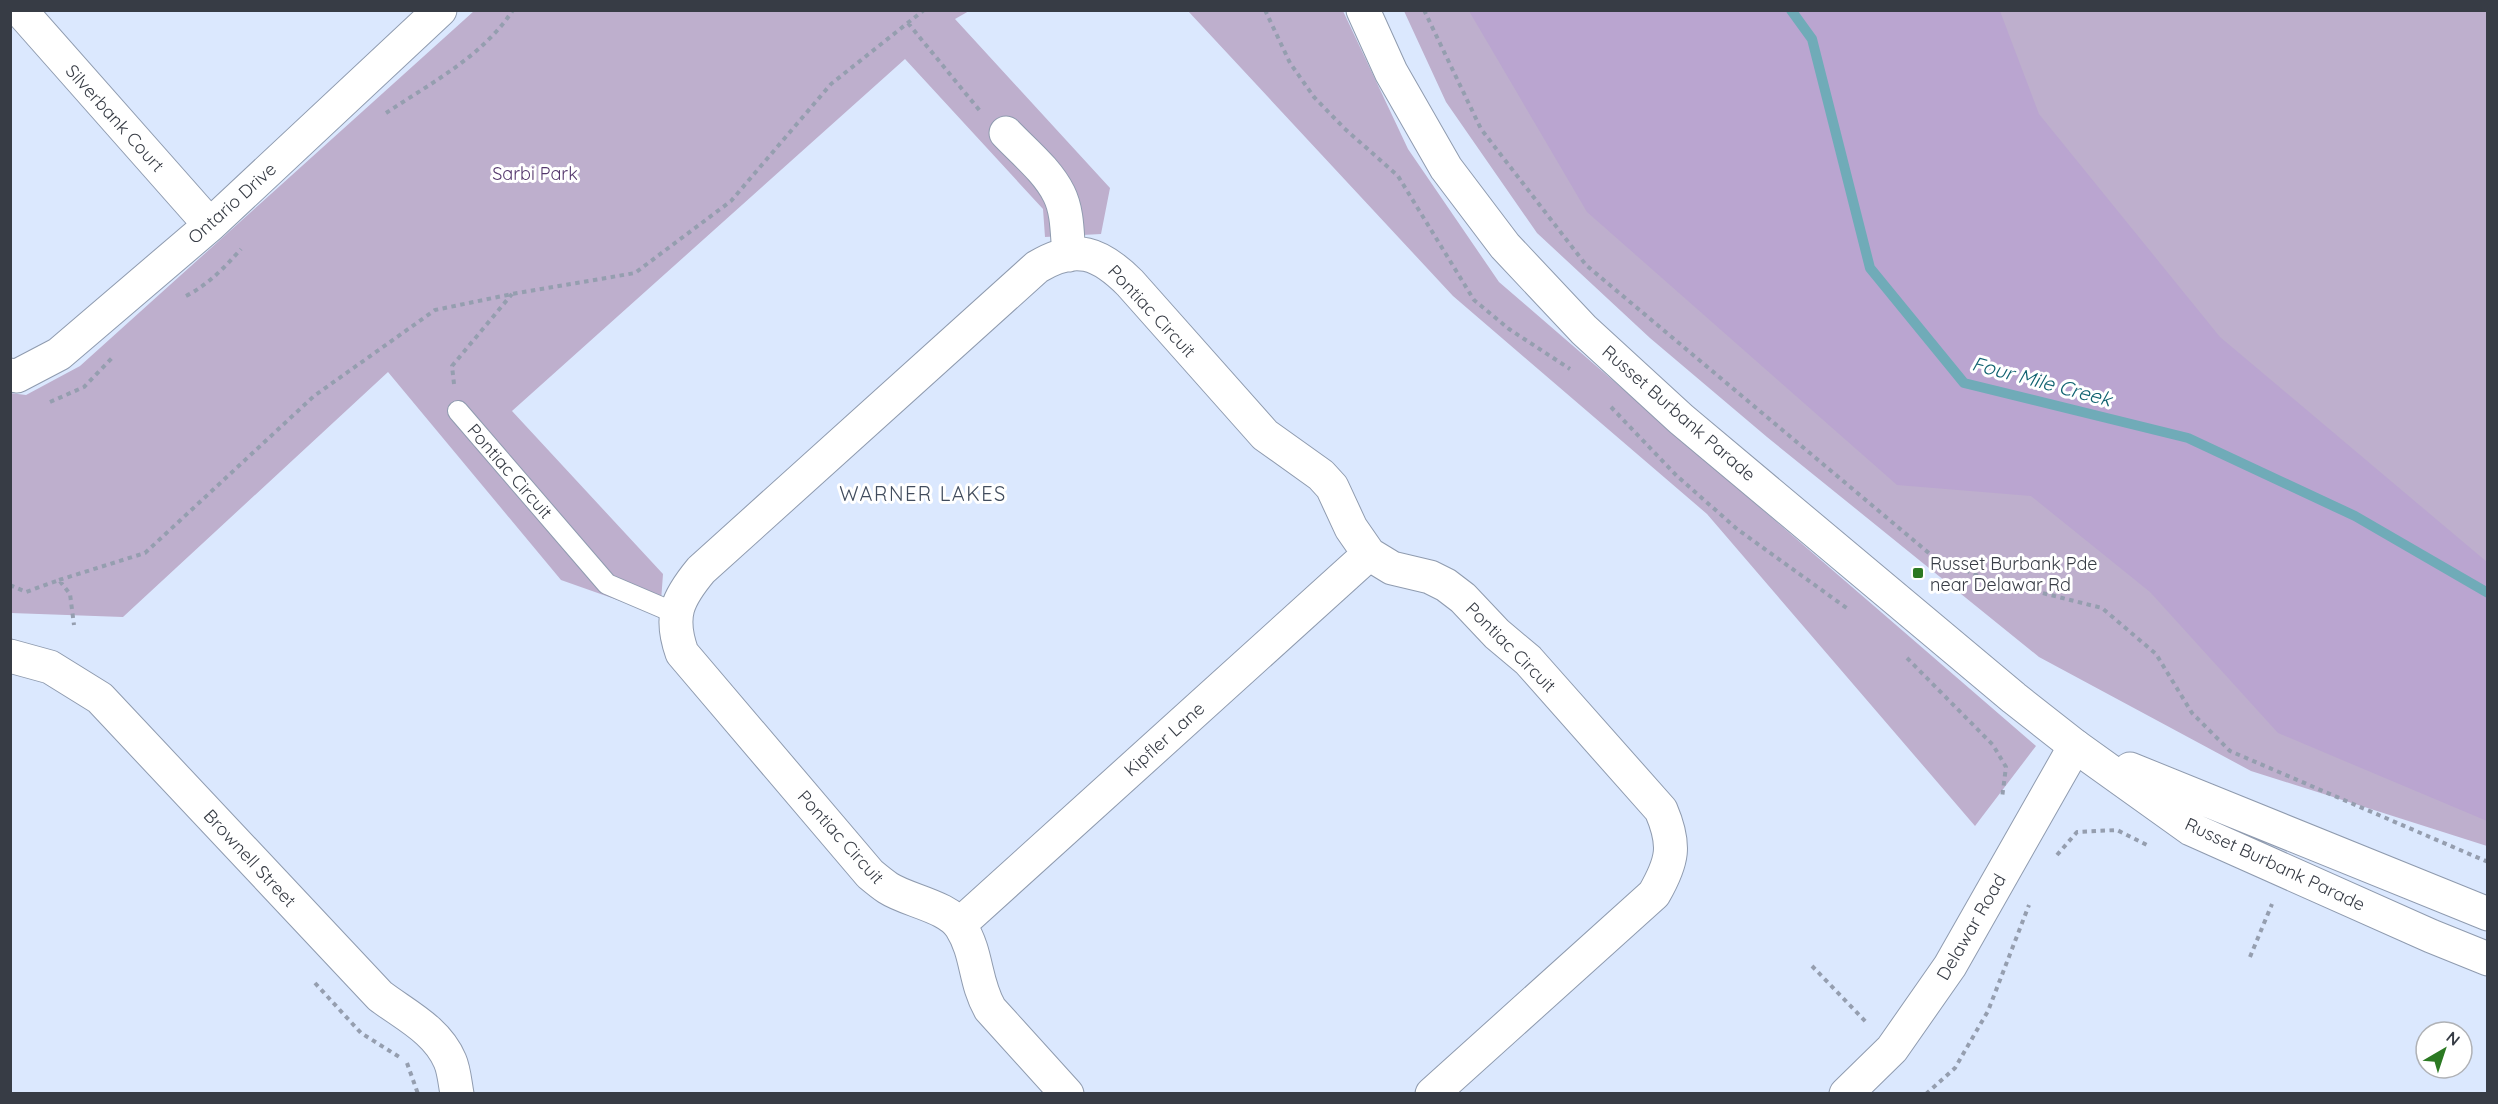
<svg xmlns="http://www.w3.org/2000/svg" width="2498" height="1104" font-family="Quicksand,sans-serif">
<style>
.green{fill:#beafcd}
.forest{fill:#baa5d0}
.lines{fill:none;stroke-linecap:round;stroke-linejoin:round}
.stream{stroke:#70abb8;stroke-width:10}
.service-casing{stroke:#8f9baf;stroke-width:22}
.minor-casing{stroke:#8f9baf;stroke-width:35}
.tertiary-casing{stroke:#8f9baf;stroke-width:35}
.path{stroke:#959eaf;stroke-width:4;stroke-dasharray:4.5 4.5;stroke-linecap:butt}
.service{stroke:#fff;stroke-width:20}
.minor{stroke:#fff;stroke-width:33}
.tertiary{stroke:#fff;stroke-width:33}
.poi-dot{fill:#2b7922;stroke:#fff;stroke-width:2}
.labels{text-anchor:middle;dominant-baseline:central;stroke-width:6;stroke-linejoin:round;paint-order:stroke}
.street-label{font-size:18px;fill:#373c45;stroke:#fff}
.park-label{font-size:18px;fill:#53366c;stroke:#fff}
.poi-label{font-size:18px;fill:#373c45;stroke:#fff;text-anchor:start}
.water-label{font-size:20px;font-style:italic;fill:#116371;stroke:#fff}
.neighbourhood-label{font-size:20px;letter-spacing:1.5px;fill:#414c5d;stroke:#fff}
</style>
<rect width="100%" height="100%" fill="#dbe8fe"/>
<path class="green" d="M 474,11 L 969,11 L 955,19 L 1110,188 L 1101,234 L 1045,237 L 1043,209 L 905,59 L 512,411 L 663,574 L 660,615 L 561,580 L 388,372 L 123,617 L 11,613 L 10,393 L 26,395 L 80,366 Z
M 1188,11 L 1343,11 L 1408,149 L 1499,282 L 2036,746 L 1975,826 L 1707,514 L 1453,296 Z
M 1404,11 L 2487,11 L 2487,846 L 2251,771 L 2039,657 L 1767,437 L 1650,338 L 1537,233 L 1446,102 Z"/>
<path class="forest" d="M 1469,11 L 2000,11 L 2039,114 L 2220,337 L 2487,562 L 2487,821 L 2278,733 L 2150,592 L 2031,496 L 1897,485 L 1587,212 Z"/>
<g class="lines">
<path class="stream" d="M 1791,10 L 1812,39 L 1870,268 L 1964,383 L 2188,438 L 2355,516 L 2488,593"/>
<defs>
<path id="service" d="M 458,411 L 607,584 L 675,613"/>
<path id="minor" d="M 20,10 L 210,225
M 1006,133 C 1024,152 1047,170 1059,194 C 1068,212 1067,235 1069,255
M 10,375 L 17,376 L 59,354 L 210,225 L 440,10
M 10,656 L 50,667 L 100,698 L 380,996 C 405,1015 437,1030 450,1061 C 454,1070 455,1083 457,1094
M 960,924 L 1369,554
M 1067,1094 L 990,1009 C 974,981 978,954 961,927 C 948,906 908,901 888,888 C 882,884 876,879 870,874 L 682,653 C 669,616 677,599 701,570 L 1037,267 C 1076,243 1100,253 1130,283 L 1265,435 L 1321,475 L 1332,487 L 1351,528 L 1369,554 L 1392,568 L 1430,577 L 1446,585 L 1463,598 L 1497,634 L 1528,660 L 1661,810 C 1676,845 1673,861 1654,894 L 1432,1094
M 1846,1094 L 1892,1049 L 1950,966 L 2075,746"/>
<path id="tertiary" d="M 1363,10 L 1391,72 L 1446,168 L 1505,246 L 1584,330 L 1681,419 L 2014,698 L 2075,746 L 2191,829 L 2431,936 L 2488,959
M 2130,769 L 2488,914"/>
</defs>
<use href="#service" class="service-casing"/>
<use href="#minor" class="minor-casing"/>
<use href="#tertiary" class="tertiary-casing"/>
<path class="path" d="M 1265,10 L 1290,63 L 1314,97 L 1344,128 L 1398,176 L 1474,300 L 1509,329 L 1570,369
M 1424,10 L 1481,129 L 1586,265 L 1930,554 L 1983,578 L 2102,608 L 2156,654 L 2192,713 L 2230,751 L 2488,862
M 908,23 L 980,111
M 386,113 C 431,83 483,56 513,10
M 186,296 C 209,284 224,268 241,249
M 454,384 L 452,366 L 512,294
M 50,402 L 84,387 L 113,357
M 1611,407 L 1677,476 L 1737,529 L 1848,609
M 59,580 L 145,553 L 314,396 L 435,310 L 512,294 L 635,273 L 731,201 L 831,84 L 924,10
M 10,585 L 26,592 L 59,580 L 70,594 L 74,625
M 1907,658 L 1993,745 L 2006,767 L 2002,798
M 2057,855 L 2077,832 L 2117,830 L 2147,845
M 2250,957 L 2272,904
M 1812,966 L 1868,1024
M 315,983 L 361,1033 L 401,1058
M 407,1063 L 418,1094
M 1926,1094 L 1955,1068 L 1988,1011 L 2029,905"/>
<use href="#service" class="service"/>
<use href="#minor" class="minor"/>
<use href="#tertiary" class="tertiary"/>
</g>
<rect class="poi-dot" x="1912" y="567" width="12" height="12" rx="3"/>
<g class="labels">
<g class="street-label">
<text transform="translate(115 118) rotate(48)">Silverbank Court</text>
<text transform="translate(232 203) rotate(-42)">Ontario Drive</text>
<text transform="translate(1152 311) rotate(47)">Pontiac Circuit</text>
<text transform="translate(1679 413) rotate(41)">Russet Burbank Parade</text>
<text transform="translate(510 471) rotate(49)">Pontiac Circuit</text>
<text transform="translate(1511 647) rotate(45)">Pontiac Circuit</text>
<text transform="translate(1164 739) rotate(-42)">Kipfler Lane</text>
<text transform="translate(841 837) rotate(48)">Pontiac Circuit</text>
<text transform="translate(250 858) rotate(47)">Brownell Street</text>
<text transform="translate(2275 864) rotate(25)">Russet Burbank Parade</text>
<text transform="translate(1971 927) rotate(-60)">Delawar Road</text>
</g>
<g class="park-label">
<text x="535" y="173">Sarbi Park</text>
</g>
<g class="poi-label">
<text x="1930" y="563">Russet Burbank Pde<tspan x="1930" dy="21">near Delawar Rd</tspan></text>
</g>
<g class="water-label">
<text transform="translate(2042 381) rotate(15)">Four Mile Creek</text>
</g>
<g class="neighbourhood-label">
<text x="923" y="493">WARNER LAKES</text>
</g>
</g>
<rect width="2498" height="1104" fill="none" stroke="#373c45" stroke-width="24"/>
<g transform="translate(2444 1050) rotate(39)"><circle r="28" fill="#ffffff" stroke="#afb1b5" stroke-width="1.5"/>
<path d="M0-4.5L10 22L0 15L-10 22Z" fill="#2b7922"/>
<text y="-9" font-size="16" font-weight="bold" text-anchor="middle" fill="#373c45">N</text>
</g>
</svg>
